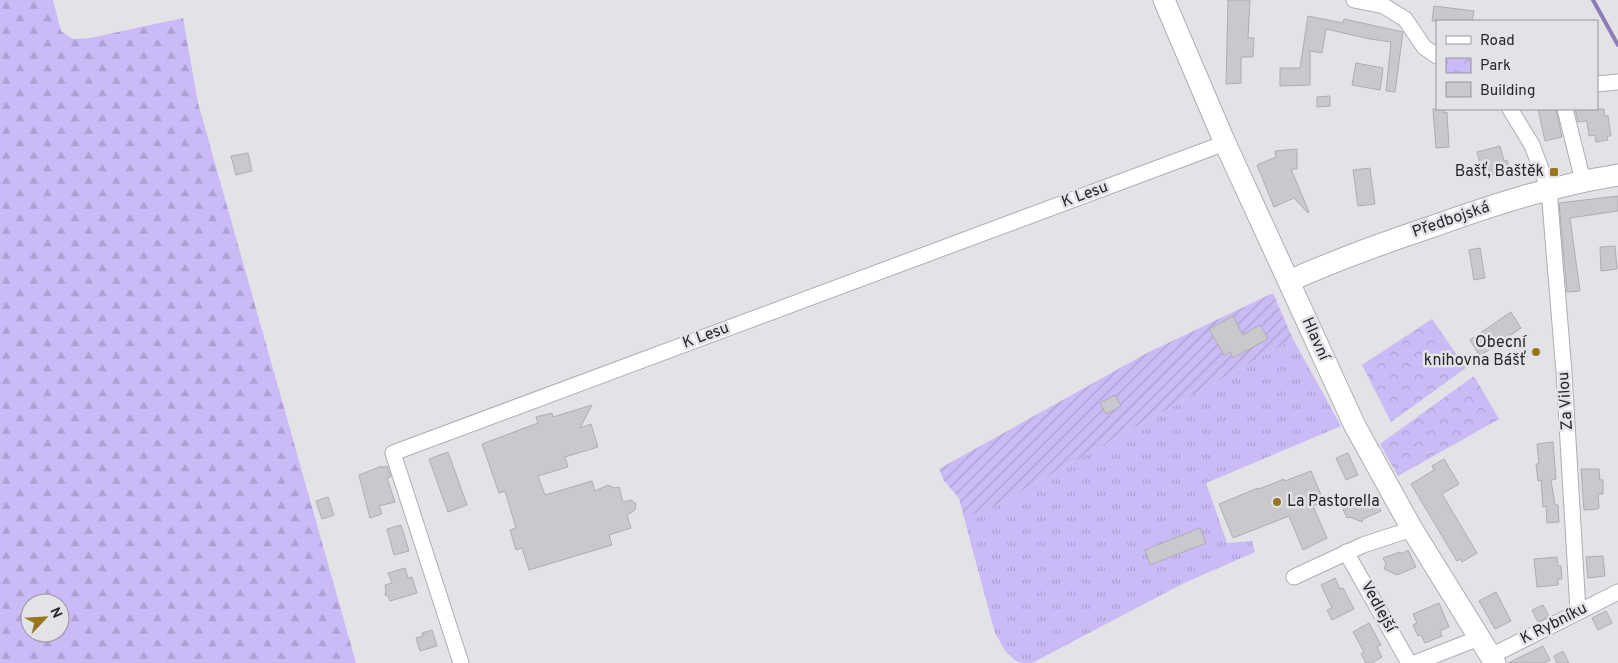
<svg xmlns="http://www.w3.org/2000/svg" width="1618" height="663" font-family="Overpass,sans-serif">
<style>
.grass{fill:url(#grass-tufts)}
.forest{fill:url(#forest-firs);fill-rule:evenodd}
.park{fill:url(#park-crowns)}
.garden{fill:url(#garden-furrows)}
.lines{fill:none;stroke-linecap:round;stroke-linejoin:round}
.stream{stroke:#8d7cb4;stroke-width:4}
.building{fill:#c9c8cd;stroke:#aeadb2}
.street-casing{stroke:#aeadb2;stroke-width:17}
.secondary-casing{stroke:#aeadb2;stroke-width:23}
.street{stroke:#fff;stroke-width:15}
.secondary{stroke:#fff;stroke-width:21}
.poi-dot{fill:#97761f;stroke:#e3e2e7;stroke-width:2}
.labels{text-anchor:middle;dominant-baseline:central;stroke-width:5;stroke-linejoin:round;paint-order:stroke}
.poi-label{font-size:16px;fill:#282729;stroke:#e3e2e7;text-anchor:end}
.street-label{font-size:16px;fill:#282729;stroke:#e3e2e7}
</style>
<defs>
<pattern id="grass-tufts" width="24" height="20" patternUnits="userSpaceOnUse" patternTransform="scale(1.25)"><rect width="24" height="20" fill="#cabaf5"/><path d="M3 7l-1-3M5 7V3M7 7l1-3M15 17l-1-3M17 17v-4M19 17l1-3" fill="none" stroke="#aea0d2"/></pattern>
<pattern id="forest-firs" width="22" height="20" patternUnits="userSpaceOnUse" patternTransform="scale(1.25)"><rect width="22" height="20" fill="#cabaf5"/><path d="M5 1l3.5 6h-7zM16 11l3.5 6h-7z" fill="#aea0d2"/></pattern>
<pattern id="park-crowns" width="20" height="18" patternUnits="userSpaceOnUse" patternTransform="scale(1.25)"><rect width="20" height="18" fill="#cabaf5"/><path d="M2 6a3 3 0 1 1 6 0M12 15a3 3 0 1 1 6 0" fill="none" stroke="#aea0d2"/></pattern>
<pattern id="garden-furrows" width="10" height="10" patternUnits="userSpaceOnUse" patternTransform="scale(1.25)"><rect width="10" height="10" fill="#cabaf5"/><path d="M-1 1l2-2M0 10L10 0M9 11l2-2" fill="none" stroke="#aea0d2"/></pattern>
</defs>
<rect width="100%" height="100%" fill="#e3e2e7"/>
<path class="grass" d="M 1293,339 L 1341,426 L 1206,483 L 1227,543 L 1252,541 L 1255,552 L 1184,583 L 1032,663 L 1023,663 L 1016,661 L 1006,652 L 995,633 L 963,514 L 981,514 Z"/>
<path class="forest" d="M 0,0 L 53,0 L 61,31 L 73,39 L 90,38 L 183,18 L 198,103 L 356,663 L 0,663 ZM 30,603 L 60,603 L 60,633 L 30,633 Z"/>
<path class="park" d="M 1432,319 L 1466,368 L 1391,422 L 1362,365 Z
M 1474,376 L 1499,419 L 1398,476 L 1380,444 Z"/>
<path class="garden" d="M 1273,293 L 1293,339 L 981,514 L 963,514 L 959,498 L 944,481 L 939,469 L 1147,353 Z"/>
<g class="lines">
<path class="stream" d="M 1593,0 L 1618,45"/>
</g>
<path class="building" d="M 1228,0 L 1250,0 L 1248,38 L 1254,38 L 1253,57 L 1241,57 L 1241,83 L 1226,84 Z
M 1434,6 L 1474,11 L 1472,21 L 1432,21 Z
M 1308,16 L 1343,23 L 1344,19 L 1403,32 L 1395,92 L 1386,91 L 1391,42 L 1370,39 L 1326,29 L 1322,53 L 1310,51 L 1310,85 L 1280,86 L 1280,68 L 1300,68 Z
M 1356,63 L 1383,68 L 1380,90 L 1352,85 Z
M 1330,96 L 1330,106 L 1317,107 L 1317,97 Z
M 1433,109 L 1444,109 L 1444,113 L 1447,112 L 1449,147 L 1436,148 Z
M 1538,109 L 1556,109 L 1562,137 L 1545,141 Z
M 1575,109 L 1604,109 L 1605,116 L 1608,116 L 1611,136 L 1607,136 L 1608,140 L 1596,142 L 1595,135 L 1589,136 L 1587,121 L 1578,122 Z
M 1500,146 L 1504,161 L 1507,160 L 1510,170 L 1490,175 L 1488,166 L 1481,168 L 1477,152 Z
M 1297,149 L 1297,169 L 1291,169 L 1309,212 L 1308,213 L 1294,198 L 1274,207 L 1257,165 L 1276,157 L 1275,151 Z
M 248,153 L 252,171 L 236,175 L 231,156 Z
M 1370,168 L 1375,204 L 1358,206 L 1353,170 Z
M 1618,196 L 1618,211 L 1570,218 L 1580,291 L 1567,292 L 1559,203 Z
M 1615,246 L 1617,269 L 1601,271 L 1600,247 Z
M 1480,248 L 1485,278 L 1474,280 L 1469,250 Z
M 1511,312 L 1521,328 L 1480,356 L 1470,340 Z
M 1233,316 L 1243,335 L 1260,325 L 1268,339 L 1233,358 L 1230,352 L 1224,355 L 1209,329 Z
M 1115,395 L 1121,406 L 1106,414 L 1100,403 Z
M 592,405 L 580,428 L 591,424 L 598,447 L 565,457 L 568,467 L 538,476 L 545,495 L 592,481 L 595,491 L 608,485 L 614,488 L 619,487 L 623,502 L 631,500 L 636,504 L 635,510 L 627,515 L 631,528 L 609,535 L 612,545 L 529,570 L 522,548 L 516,550 L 510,530 L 516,528 L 505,491 L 499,493 L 482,444 L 538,423 L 536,417 L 552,413 L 553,417 Z
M 1553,442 L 1556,479 L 1551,480 L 1555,505 L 1558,505 L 1559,522 L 1547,523 L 1546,506 L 1543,507 L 1541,480 L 1538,481 L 1536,464 L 1539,464 L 1537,444 Z
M 448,452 L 467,505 L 448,512 L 429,459 Z
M 1348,453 L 1358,475 L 1346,480 L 1336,458 Z
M 1444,459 L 1459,484 L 1442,494 L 1477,553 L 1462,562 L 1460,559 L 1457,561 L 1411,484 L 1434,470 L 1432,466 Z
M 382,466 L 382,468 L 387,466 L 391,477 L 387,478 L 395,502 L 379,506 L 382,514 L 370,518 L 359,475 Z
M 1581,469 L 1599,469 L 1600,480 L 1603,480 L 1603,494 L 1598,494 L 1599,508 L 1597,509 L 1584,510 Z
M 1311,471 L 1324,502 L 1313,506 L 1327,538 L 1303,550 L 1289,516 L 1233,538 L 1219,504 L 1258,488 L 1259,489 L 1284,479 L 1285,481 Z
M 328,497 L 334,515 L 322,519 L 316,501 Z
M 1368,498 L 1369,502 L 1375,499 L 1381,511 L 1363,519 L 1362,522 L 1350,517 L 1347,518 L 1343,509 Z
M 401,525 L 409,551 L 394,555 L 387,529 Z
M 1200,528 L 1206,543 L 1150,565 L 1145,550 Z
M 1408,550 L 1416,567 L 1397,575 L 1384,569 L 1386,564 L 1383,558 L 1400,552 L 1401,554 Z
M 1603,556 L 1605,576 L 1588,578 L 1586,557 Z
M 1557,557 L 1558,566 L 1561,566 L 1562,579 L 1558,579 L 1558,585 L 1537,587 L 1534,559 Z
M 405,568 L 408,578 L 412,577 L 417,593 L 390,601 L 388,596 L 385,595 L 386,591 L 385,585 L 392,583 L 388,573 Z
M 1335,578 L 1340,589 L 1343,588 L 1354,609 L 1332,620 L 1327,610 L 1332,608 L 1321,585 Z
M 1496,592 L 1511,621 L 1495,629 L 1479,601 Z
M 1439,603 L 1449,627 L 1440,631 L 1442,636 L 1425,643 L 1421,635 L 1418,636 L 1413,625 L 1417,623 L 1413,614 Z
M 1543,605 L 1549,616 L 1538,622 L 1532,610 Z
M 1606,611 L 1612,623 L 1598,630 L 1592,618 Z
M 1369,623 L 1381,645 L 1377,647 L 1382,657 L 1372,663 L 1366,663 L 1361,654 L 1364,652 L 1353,632 Z
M 432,630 L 437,646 L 420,651 L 416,638 L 423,636 L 422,633 Z
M 1543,646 L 1550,660 L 1543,663 L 1508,663 Z
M 1563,651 L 1569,663 L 1557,663 L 1554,656 Z"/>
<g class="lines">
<defs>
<path id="street" d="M 1354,0 L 1384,6 L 1405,19 L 1424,47 L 1437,56
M 1597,84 L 1618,82
M 1510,109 L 1532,145 L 1549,190 L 1564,372 L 1578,611
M 1565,109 L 1583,181
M 1346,552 L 1409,663
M 1294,577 L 1363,545 L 1412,529
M 1491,656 L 1618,592
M 461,663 L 393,453 L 1225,143
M 1415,663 L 1479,638"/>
<path id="secondary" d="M 1164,0 L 1225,143 L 1355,426 L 1412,529 L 1495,663
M 1289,281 C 1336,260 1383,243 1431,227 C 1492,205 1554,185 1618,175"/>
</defs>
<use href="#street" class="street-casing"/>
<use href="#secondary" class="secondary-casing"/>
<use href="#street" class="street"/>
<use href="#secondary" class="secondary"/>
</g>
<g class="poi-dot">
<rect x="1549" y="167" width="10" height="10" rx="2.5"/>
<circle cx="1536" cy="352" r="5"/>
<circle cx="1277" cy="502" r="5"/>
</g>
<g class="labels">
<g class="poi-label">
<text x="1544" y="172">Bašť, Baštěk</text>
<text x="1526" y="343">Obecní<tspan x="1526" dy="18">knihovna Bášť</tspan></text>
<text x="1287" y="502" text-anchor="start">La Pastorella</text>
</g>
<g class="street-label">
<text transform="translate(1085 195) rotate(-20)">K Lesu</text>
<text transform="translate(1451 220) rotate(-19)">Předbojská</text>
<text transform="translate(706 336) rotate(-20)">K Lesu</text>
<text transform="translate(1315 339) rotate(66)">Hlavní</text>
<text transform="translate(1566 401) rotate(-94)">Za Vilou</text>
<text transform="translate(1378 607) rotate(61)">Vedlejší</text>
<text transform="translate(1554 624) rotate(-27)">K Rybníku</text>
</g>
</g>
<rect x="1436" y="20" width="162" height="90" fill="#e3e2e7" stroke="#98979b"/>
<rect x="1446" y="36" width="25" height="8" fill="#ffffff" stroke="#98979b"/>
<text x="1480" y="45" font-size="15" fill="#282729">Road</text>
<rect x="1446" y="58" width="25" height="15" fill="url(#park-crowns)" stroke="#98979b"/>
<text x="1480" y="70" font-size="15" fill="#282729">Park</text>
<rect x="1446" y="82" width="25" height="15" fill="#c9c8cd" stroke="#98979b"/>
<text x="1480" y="95" font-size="15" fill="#282729">Building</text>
<g transform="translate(45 618) rotate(65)"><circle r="24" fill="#e3e2e7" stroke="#98979b"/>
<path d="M0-4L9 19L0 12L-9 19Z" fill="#97761f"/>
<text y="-8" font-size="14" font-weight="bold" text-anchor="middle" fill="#282729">N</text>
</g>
</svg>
